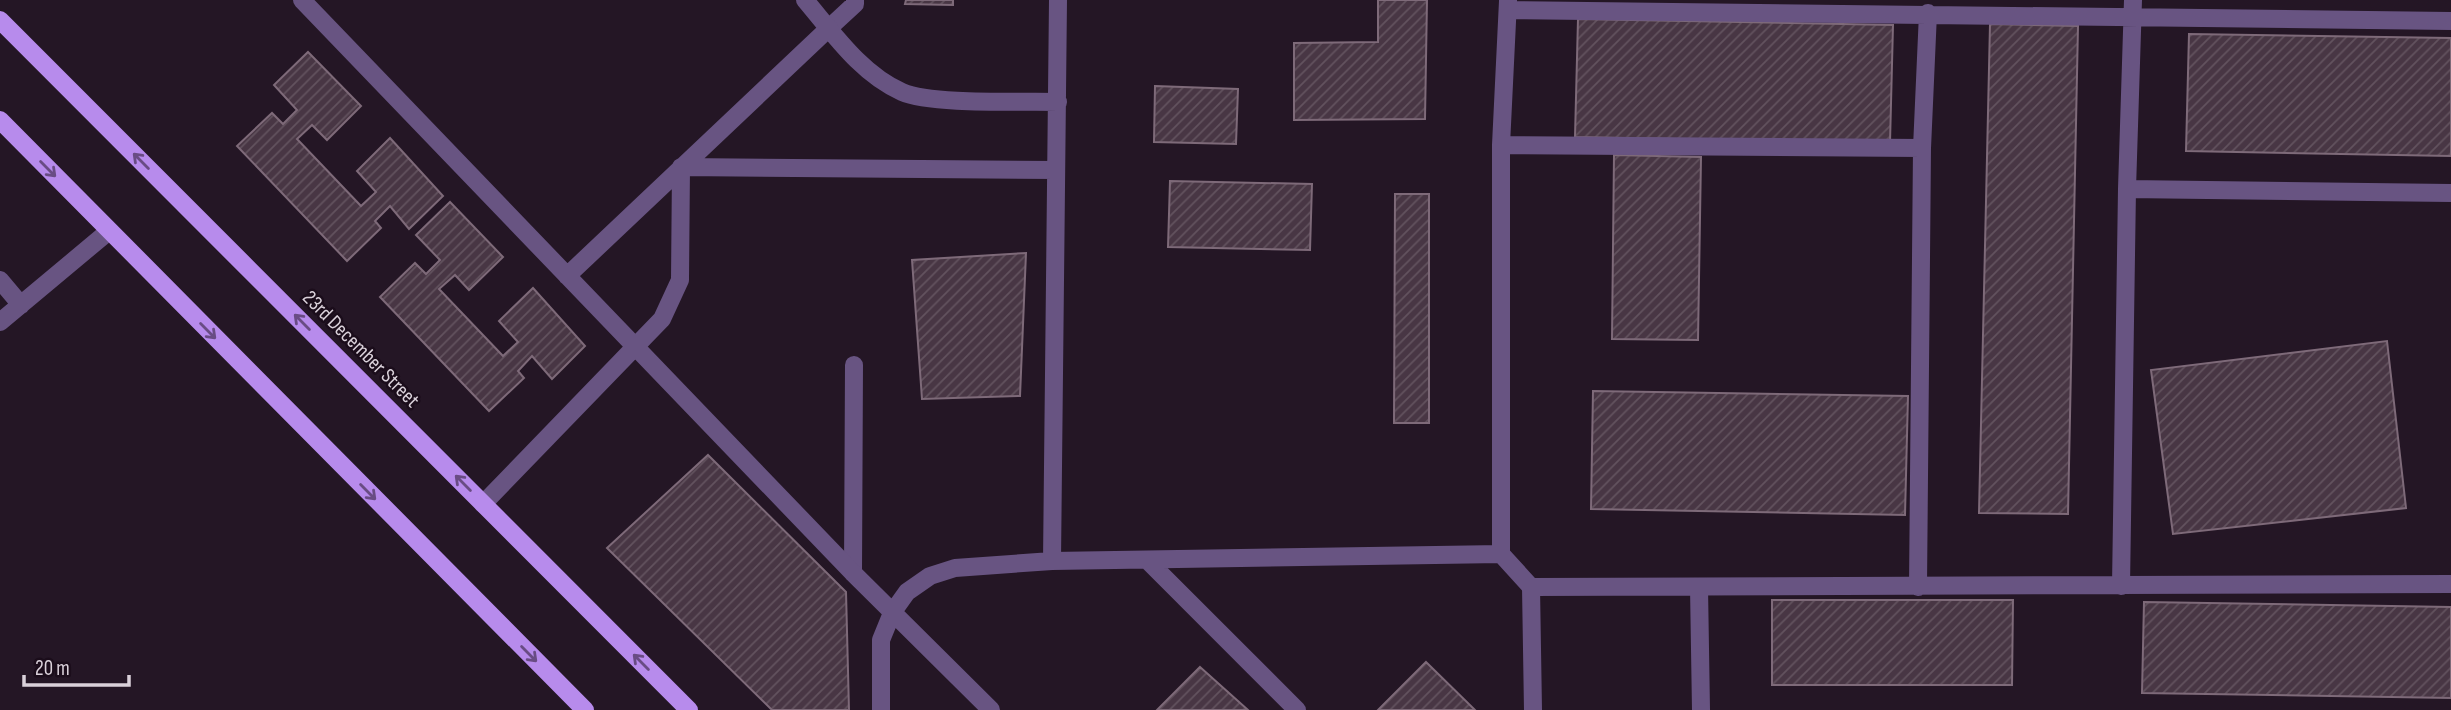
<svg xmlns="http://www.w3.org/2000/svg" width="2451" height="710" font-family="'Sofia Sans Condensed',sans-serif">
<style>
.building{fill:url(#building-hatch);stroke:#7e6a79;stroke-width:2}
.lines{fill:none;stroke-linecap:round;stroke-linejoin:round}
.lane{stroke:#685482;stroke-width:18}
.street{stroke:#685482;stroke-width:18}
.primary{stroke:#b78bec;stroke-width:18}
.oneway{stroke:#694c84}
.labels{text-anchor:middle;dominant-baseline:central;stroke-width:5;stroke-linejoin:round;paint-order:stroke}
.street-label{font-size:21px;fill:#dad1da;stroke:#1b0d1b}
</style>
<defs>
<pattern id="building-hatch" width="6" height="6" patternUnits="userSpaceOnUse" patternTransform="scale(1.75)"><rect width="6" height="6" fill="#483644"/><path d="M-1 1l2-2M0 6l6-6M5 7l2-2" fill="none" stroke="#62525e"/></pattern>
</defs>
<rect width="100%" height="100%" fill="#241625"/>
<path class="building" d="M 906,0 L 953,0 L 953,5 L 905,4 Z
M 1378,0 L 1427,0 L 1425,119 L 1294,120 L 1294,43 L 1378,42 Z
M 1578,19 L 1893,25 L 1890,143 L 1575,137 Z
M 1990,24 L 2078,26 L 2068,514 L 1979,513 Z
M 2189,34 L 2451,38 L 2451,156 L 2186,151 Z
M 308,52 L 361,106 L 327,140 L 312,125 L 297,139 L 361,206 L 376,192 L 357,171 L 390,138 L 443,196 L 409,229 L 390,206 L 375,221 L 381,228 L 347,261 L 237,146 L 272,113 L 283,124 L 297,110 L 274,85 Z
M 1155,86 L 1238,89 L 1236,144 L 1154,142 Z
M 1614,155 L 1701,157 L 1698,340 L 1612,339 Z
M 1170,181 L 1312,184 L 1310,250 L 1168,247 Z
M 1395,194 L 1429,194 L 1429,423 L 1394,423 Z
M 450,202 L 503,257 L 469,290 L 455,275 L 439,289 L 503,356 L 518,342 L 499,321 L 533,288 L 585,346 L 552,379 L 532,356 L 518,371 L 524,378 L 489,411 L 380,297 L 415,263 L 426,274 L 440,260 L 416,235 Z
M 1026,253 L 1020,396 L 922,399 L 912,260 Z
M 2387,341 L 2406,508 L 2173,534 L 2151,370 Z
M 1593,391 L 1908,396 L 1905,515 L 1591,509 Z
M 708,455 L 846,592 L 849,710 L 772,710 L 607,548 Z
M 1772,600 L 2013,600 L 2012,685 L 1772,685 Z
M 2144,602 L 2451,607 L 2451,698 L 2142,693 Z
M 1426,662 L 1475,710 L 1378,710 Z
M 1200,667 L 1248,710 L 1157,710 Z"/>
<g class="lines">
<path class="lane" d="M 829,28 L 855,4 L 855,0
M 0,280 L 21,305
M 0,322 L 109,231
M 853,573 L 854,365"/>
<path class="street" d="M 302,0 L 853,573 L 991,710
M 805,0 C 833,33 861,74 902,92 C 931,105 1022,101 1058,102
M 1508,1 L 1501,145 L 1501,554 L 1531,587 L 1533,710
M 1508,10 L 2451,21
M 1501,145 L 1922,148
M 2127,189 L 2451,193
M 567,276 L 829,28
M 483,504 L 662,319 L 680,280 L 681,167 L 1056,170
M 1052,561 L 1058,0
M 1148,561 L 1297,710
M 2121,586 L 2127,189 L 2133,0
M 1531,587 L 2451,584
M 1699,587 L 1701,710
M 1918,587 L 1922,148 L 1928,13
M 881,710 L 881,640 L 892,613 L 907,592 L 930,576 L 955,568 L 1052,561 L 1501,554"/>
<path class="primary" d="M 0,20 L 689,710
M 0,120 L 585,710"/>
</g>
<defs><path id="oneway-shaft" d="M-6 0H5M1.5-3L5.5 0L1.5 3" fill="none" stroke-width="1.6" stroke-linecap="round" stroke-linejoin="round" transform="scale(1.75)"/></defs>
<g class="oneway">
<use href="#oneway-shaft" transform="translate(141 161) rotate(-135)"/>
<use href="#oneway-shaft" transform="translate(48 169) rotate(45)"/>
<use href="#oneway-shaft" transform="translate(302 322) rotate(-135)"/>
<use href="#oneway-shaft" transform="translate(208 331) rotate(45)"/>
<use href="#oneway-shaft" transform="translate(463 483) rotate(-135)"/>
<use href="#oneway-shaft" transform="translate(368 492) rotate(45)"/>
<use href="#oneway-shaft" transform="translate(529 654) rotate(45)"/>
<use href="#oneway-shaft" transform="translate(641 662) rotate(-135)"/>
</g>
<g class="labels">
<g class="street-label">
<text transform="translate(361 349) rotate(45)">23rd December Street</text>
</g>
</g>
<path d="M24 675v10h105v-10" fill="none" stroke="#dad1da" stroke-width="3.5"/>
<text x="35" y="675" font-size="21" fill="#dad1da" stroke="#1b0d1b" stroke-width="5" paint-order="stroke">20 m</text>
</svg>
